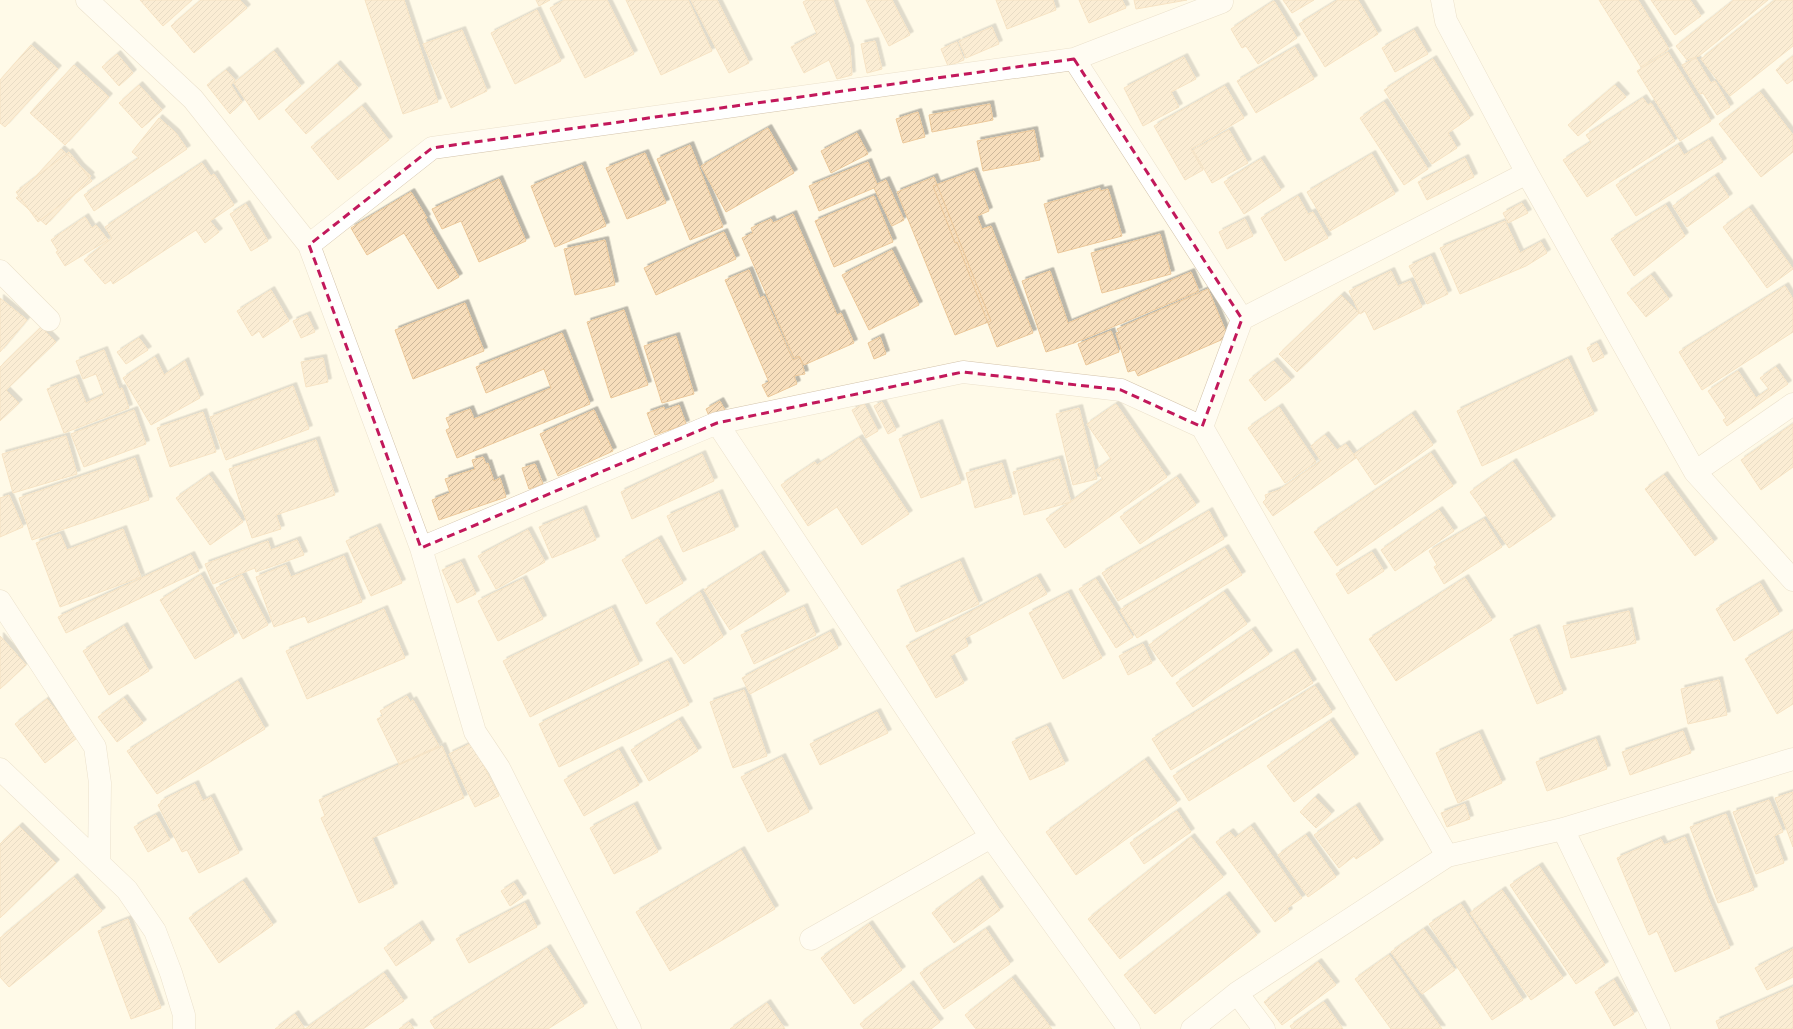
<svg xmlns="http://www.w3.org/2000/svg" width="1793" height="1029" font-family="'Titillium Web',sans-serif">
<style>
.building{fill:url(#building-hatch);stroke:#ecc89a;filter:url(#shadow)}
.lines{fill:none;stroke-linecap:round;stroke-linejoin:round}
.minor-casing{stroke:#d3c3ab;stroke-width:23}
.minor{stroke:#fff;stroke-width:22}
.marked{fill:none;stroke:#c2185b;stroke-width:3;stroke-dasharray:8 5;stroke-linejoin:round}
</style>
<defs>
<pattern id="building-hatch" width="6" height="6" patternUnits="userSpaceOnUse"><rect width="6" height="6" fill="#f7debc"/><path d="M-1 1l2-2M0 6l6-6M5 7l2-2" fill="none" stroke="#cdb89b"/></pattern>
<filter id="shadow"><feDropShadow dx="3.5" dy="-3.5" stdDeviation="0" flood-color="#0004"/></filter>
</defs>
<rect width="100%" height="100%" fill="#fffae8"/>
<path class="building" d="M 140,0 L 192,0 L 163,26 Z
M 201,0 L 240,0 L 247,8 L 194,53 L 171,26 Z
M 365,0 L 404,0 L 438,102 L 403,114 Z
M 536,0 L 550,0 L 539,6 Z
M 565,0 L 607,0 L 634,54 L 585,78 L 550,8 Z
M 626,0 L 688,0 L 712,51 L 661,75 Z
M 691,0 L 717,0 L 749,63 L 729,73 Z
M 807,0 L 833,0 L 850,48 L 852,75 L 837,79 L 829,60 L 804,73 L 791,47 L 817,34 L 803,2 Z
M 866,0 L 892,0 L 910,35 L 889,46 Z
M 996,0 L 1053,0 L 1056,10 L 1007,29 Z
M 1079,0 L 1122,0 L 1126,8 L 1089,23 Z
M 1134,0 L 1187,0 L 1136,9 Z
M 1283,0 L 1314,0 L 1292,13 Z
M 1338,0 L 1358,0 L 1378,34 L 1325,67 L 1299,24 Z
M 1599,0 L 1638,0 L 1669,49 L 1641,67 Z
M 1651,0 L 1690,0 L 1701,16 L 1675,35 Z
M 1734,0 L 1768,0 L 1699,56 L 1687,60 L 1676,46 Z
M 1775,0 L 1793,0 L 1793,46 L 1730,96 L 1701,59 Z
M 1274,1 L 1297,38 L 1258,64 L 1246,46 L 1242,48 L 1231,29 Z
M 537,10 L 561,61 L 515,84 L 491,33 Z
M 992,27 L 999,44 L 966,58 L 959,41 Z
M 462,30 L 487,91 L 451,108 L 423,44 Z
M 1414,30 L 1428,54 L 1395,72 L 1382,48 Z
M 875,41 L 882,69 L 867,73 L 861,44 Z
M 957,42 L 964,60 L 948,66 L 941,49 Z
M 31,45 L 58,69 L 5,127 L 0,123 L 0,80 Z
M 1295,47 L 1314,79 L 1256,113 L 1237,81 Z
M 274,51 L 301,86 L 259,120 L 234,83 Z
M 1668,52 L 1711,121 L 1680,141 L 1637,71 Z
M 117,54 L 133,73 L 119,86 L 102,67 Z
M 1793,56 L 1793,80 L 1787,84 L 1776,70 Z
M 1184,57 L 1196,79 L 1171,92 L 1179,107 L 1143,126 L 1124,88 Z
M 1696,58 L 1711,83 L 1715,81 L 1730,107 L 1717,115 L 1703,93 L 1700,94 L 1682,65 Z
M 1433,59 L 1470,118 L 1448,133 L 1457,148 L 1432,164 L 1384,90 Z
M 337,64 L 358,88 L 306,134 L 285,110 Z
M 74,65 L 109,97 L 65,145 L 30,113 Z
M 226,70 L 235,80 L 231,85 L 242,102 L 230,114 L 207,85 Z
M 139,85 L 162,110 L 142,128 L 119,103 Z
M 1615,85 L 1626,97 L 1578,136 L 1568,125 Z
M 1225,86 L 1244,118 L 1191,149 L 1203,170 L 1185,180 L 1154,126 Z
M 1760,92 L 1793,135 L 1793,152 L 1761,177 L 1719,124 Z
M 1643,98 L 1648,105 L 1651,103 L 1675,141 L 1587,197 L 1563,160 L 1591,142 L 1586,135 Z
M 1384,102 L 1428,169 L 1404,185 L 1360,118 Z
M 990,104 L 993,120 L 932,132 L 929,115 Z
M 362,106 L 389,140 L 338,180 L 311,147 Z
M 918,112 L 925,137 L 903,143 L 896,119 Z
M 159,118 L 176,133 L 187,149 L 94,211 L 84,195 L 139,158 L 132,152 Z
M 768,128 L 794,173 L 726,212 L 701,166 Z
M 1034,130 L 1040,160 L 983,171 L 977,141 Z
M 1229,130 L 1248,163 L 1212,183 L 1193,150 Z
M 857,133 L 868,154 L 831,173 L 821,151 Z
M 1709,140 L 1723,162 L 1636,216 L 1616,185 L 1678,145 L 1684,155 Z
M 690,145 L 723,227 L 690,240 L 657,159 Z
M 61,149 L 91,176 L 46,225 L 16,198 Z
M 69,152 L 92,181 L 38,222 L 16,192 Z
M 645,153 L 666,203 L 627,219 L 606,168 Z
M 1372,154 L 1395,194 L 1330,231 L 1307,192 Z
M 1465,158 L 1474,177 L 1427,200 L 1418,182 Z
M 1261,159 L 1281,190 L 1244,214 L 1224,182 Z
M 868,162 L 877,184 L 886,180 L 904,220 L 892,226 L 874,188 L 819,211 L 809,186 Z
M 202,163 L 211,176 L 214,174 L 234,205 L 210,221 L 219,232 L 205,243 L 196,230 L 113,284 L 111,280 L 105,284 L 84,260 L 112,238 L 105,227 Z
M 582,165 L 606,226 L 555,247 L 531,186 Z
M 974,171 L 989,211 L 977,216 L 982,229 L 991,226 L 1033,333 L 997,347 L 957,242 L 955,243 L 933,186 Z
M 1715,176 L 1729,197 L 1687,227 L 1673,206 Z
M 934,177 L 991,321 L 955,335 L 897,192 Z
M 499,179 L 526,241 L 479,262 L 461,221 L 442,229 L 432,209 Z
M 1100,188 L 1100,191 L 1108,189 L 1122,236 L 1058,253 L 1044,204 Z
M 411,192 L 427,218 L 425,219 L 459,277 L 438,289 L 404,233 L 367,255 L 351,228 Z
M 874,196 L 893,242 L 834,267 L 815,221 Z
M 1298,196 L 1308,214 L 1313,212 L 1328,238 L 1285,261 L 1261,218 Z
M 1522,203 L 1528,213 L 1508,223 L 1503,213 Z
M 246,204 L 268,241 L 251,251 L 230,214 Z
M 1666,205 L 1685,236 L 1634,276 L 1611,239 Z
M 1749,208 L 1793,269 L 1767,288 L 1723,227 Z
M 793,214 L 837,315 L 841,313 L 854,343 L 804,365 L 799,356 L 794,358 L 742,238 L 753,233 L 751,228 L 771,219 L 773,223 Z
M 85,217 L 92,228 L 96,225 L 108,240 L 65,266 L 56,252 L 58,251 L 51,240 Z
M 1245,219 L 1253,236 L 1227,249 L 1219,232 Z
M 1505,221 L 1520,253 L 1541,242 L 1547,253 L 1526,266 L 1460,294 L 1440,248 Z
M 724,232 L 736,259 L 656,295 L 644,268 Z
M 1160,234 L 1171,274 L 1102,293 L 1091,253 Z
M 605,240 L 615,285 L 575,295 L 564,249 Z
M 892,250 L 919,305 L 869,330 L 842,275 Z
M 1431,256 L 1448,294 L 1427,304 L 1409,266 Z
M 749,270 L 760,298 L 764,296 L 793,360 L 800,357 L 805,374 L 794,376 L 797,384 L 768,397 L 762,385 L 769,382 L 725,280 Z
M 1050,271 L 1068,323 L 1191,272 L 1199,291 L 1074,343 L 1046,352 L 1022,281 Z
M 1391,271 L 1398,286 L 1410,281 L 1422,307 L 1374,330 L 1365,311 L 1360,314 L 1349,291 Z
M 1651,275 L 1669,299 L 1646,317 L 1627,293 Z
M 1785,286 L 1793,299 L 1793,332 L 1702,390 L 1679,352 Z
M 1208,289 L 1228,337 L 1138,376 L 1135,370 L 1128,372 L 1116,333 L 1119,332 L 1117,329 Z
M 271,290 L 289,321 L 263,338 L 259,331 L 252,336 L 237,311 Z
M 1341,295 L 1359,313 L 1297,372 L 1279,354 Z
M 0,298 L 27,320 L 0,352 Z
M 465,303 L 484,351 L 413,379 L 395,330 Z
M 624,310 L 648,385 L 611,398 L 587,322 Z
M 307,315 L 315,332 L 301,338 L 293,321 Z
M 41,327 L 56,342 L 6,390 L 19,403 L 0,421 L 0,367 Z
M 1111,331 L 1119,352 L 1086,365 L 1078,344 Z
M 562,333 L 590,404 L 457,458 L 446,430 L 450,428 L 446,418 L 470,409 L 474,419 L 551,388 L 544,369 L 486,393 L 476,367 Z
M 676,336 L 694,394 L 662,403 L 644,346 Z
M 880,337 L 886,354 L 874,359 L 868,343 Z
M 139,338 L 148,350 L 126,364 L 117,352 Z
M 1597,343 L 1604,357 L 1593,362 L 1587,348 Z
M 104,350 L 119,389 L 122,388 L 129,408 L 64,433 L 47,389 L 76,378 L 86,403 L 104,395 L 96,374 L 83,379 L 76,361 Z
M 155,357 L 164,375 L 185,361 L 200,398 L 151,425 L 123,378 Z
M 323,358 L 328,382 L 306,387 L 301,362 Z
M 1568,359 L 1594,414 L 1482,466 L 1457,411 Z
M 1274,361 L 1291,380 L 1265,401 L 1249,380 Z
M 1776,367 L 1788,384 L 1727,426 L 1723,420 L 1726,418 L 1708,391 L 1738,371 L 1756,398 L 1769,389 L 1760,378 Z
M 293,386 L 309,429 L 226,460 L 210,417 Z
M 720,401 L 725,410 L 710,418 L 706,409 Z
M 882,402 L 896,430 L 888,434 L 874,406 Z
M 864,404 L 878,431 L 866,438 L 852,410 Z
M 1116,404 L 1167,477 L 1065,548 L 1046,519 L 1103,479 L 1096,470 L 1111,459 L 1087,424 Z
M 679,405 L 686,424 L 655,435 L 647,413 L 664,407 L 665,410 Z
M 1279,407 L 1316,462 L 1285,483 L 1248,428 Z
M 1079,408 L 1097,479 L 1073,485 L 1056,414 Z
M 134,410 L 146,444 L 84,467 L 71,434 Z
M 594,410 L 613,451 L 558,476 L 540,434 Z
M 203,412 L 216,452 L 170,467 L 157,428 Z
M 1412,414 L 1433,445 L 1375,485 L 1354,454 Z
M 939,423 L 961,483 L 921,498 L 899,439 Z
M 1793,424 L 1793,467 L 1761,490 L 1741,460 Z
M 1325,435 L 1337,450 L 1346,444 L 1356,458 L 1273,516 L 1263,502 L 1266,499 L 1265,495 L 1279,490 L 1321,461 L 1311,446 Z
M 66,436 L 77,474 L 13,493 L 2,454 Z
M 859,438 L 909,514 L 862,545 L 837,507 L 808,526 L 781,485 L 815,462 L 817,465 Z
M 316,440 L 335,495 L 276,515 L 281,529 L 252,538 L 229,469 Z
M 1431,453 L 1453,486 L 1337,566 L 1314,532 Z
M 702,454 L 714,481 L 632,519 L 621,492 Z
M 483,457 L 486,464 L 488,463 L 494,481 L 500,478 L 506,497 L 439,520 L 432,500 L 450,493 L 445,479 L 475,469 L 472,460 Z
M 135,458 L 149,500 L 32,540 L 19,498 Z
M 1059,459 L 1071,502 L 1024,515 L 1013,472 Z
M 1513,462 L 1552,519 L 1509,548 L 1470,492 Z
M 1002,463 L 1012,497 L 975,508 L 966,473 Z
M 535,464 L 543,484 L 529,489 L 522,468 Z
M 209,475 L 243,522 L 210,545 L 176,498 Z
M 1664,475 L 1714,542 L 1695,556 L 1645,489 Z
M 1177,477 L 1196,505 L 1140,544 L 1120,517 Z
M 719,493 L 735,530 L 683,552 L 667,516 Z
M 9,495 L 23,527 L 0,537 L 0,498 Z
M 583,509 L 596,540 L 552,558 L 539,527 Z
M 1439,510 L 1454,531 L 1395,571 L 1381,550 Z
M 1209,511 L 1224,539 L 1118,601 L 1102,573 Z
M 1484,519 L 1502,547 L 1444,584 L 1434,567 L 1437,565 L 1429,551 Z
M 377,527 L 402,583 L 371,596 L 346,541 Z
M 123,529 L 141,577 L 60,607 L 36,543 L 60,534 L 67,550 Z
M 528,530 L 545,562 L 496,589 L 478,556 Z
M 658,539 L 683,583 L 646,604 L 622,560 Z
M 297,540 L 304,555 L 256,572 L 255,568 L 213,584 L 205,564 L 268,541 L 271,550 Z
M 1225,548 L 1242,575 L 1137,638 L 1120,610 Z
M 1372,552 L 1384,571 L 1348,594 L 1336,574 Z
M 761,554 L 786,594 L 730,630 L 704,590 Z
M 191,555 L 199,571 L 66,633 L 58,617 Z
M 344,556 L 362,602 L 308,623 L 305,616 L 274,627 L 256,577 L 286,565 L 291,577 Z
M 960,561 L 979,604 L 916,632 L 897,590 Z
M 461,562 L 476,594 L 457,603 L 442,570 Z
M 201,575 L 234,636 L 195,659 L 160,600 Z
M 242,575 L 268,625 L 243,639 L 216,588 Z
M 1037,577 L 1047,594 L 965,638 L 968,646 L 950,656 L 964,683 L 936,698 L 906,646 Z
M 1465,578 L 1492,620 L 1396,681 L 1369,639 Z
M 523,579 L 543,619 L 498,641 L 478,601 Z
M 1096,579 L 1133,637 L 1116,648 L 1079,589 Z
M 1760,583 L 1779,614 L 1734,641 L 1716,609 Z
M 700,592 L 723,637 L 684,664 L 656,623 Z
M 1224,592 L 1247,624 L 1172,677 L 1149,645 Z
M 1068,593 L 1102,658 L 1063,679 L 1029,613 Z
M 804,607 L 816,635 L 754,664 L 741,635 Z
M 612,608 L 639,664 L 530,717 L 503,661 Z
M 384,609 L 405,658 L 307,699 L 286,651 Z
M 1629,611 L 1636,643 L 1571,658 L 1563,626 Z
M 124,626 L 149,671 L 109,695 L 83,651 Z
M 1536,628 L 1563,693 L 1537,704 L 1510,639 Z
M 1252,630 L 1269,654 L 1193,707 L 1176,683 Z
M 1793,631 L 1793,704 L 1777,714 L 1745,659 Z
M 830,632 L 838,648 L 750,694 L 742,678 Z
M 0,636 L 26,665 L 0,689 Z
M 1143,644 L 1152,663 L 1128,675 L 1119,656 Z
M 1294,652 L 1313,683 L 1171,770 L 1152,739 Z
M 668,661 L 689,705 L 559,767 L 539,724 Z
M 1719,680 L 1727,715 L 1688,724 L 1681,689 Z
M 238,681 L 265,729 L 157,794 L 127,751 Z
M 1315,686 L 1332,712 L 1189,801 L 1173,776 Z
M 744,690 L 767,756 L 733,768 L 710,702 Z
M 407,696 L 410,702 L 413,700 L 439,746 L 399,764 L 377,719 L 383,716 L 380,711 Z
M 124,698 L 143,723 L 117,742 L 98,717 Z
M 47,699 L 77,738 L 45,763 L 15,724 Z
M 877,712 L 888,733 L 820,765 L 810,744 Z
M 679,720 L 698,751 L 649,781 L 631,750 Z
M 1330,721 L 1355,757 L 1294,802 L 1267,766 Z
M 1047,726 L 1065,764 L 1030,780 L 1012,742 Z
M 1683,731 L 1691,753 L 1630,775 L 1622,752 Z
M 1479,733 L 1502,783 L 1458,803 L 1436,753 Z
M 1596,739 L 1607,769 L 1547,791 L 1536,762 Z
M 472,743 L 499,796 L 475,807 L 449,754 Z
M 442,746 L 464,798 L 372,838 L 394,887 L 359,903 L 321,818 L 325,816 L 319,800 Z
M 619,750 L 639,785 L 584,816 L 564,780 Z
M 782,757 L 809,812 L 768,832 L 741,777 Z
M 1145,760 L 1177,803 L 1076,875 L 1046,832 Z
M 195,784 L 203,801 L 211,797 L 239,853 L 199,873 L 187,850 L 182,852 L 158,805 L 161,803 L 161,801 Z
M 1793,792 L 1793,847 L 1775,798 Z
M 1315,797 L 1331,814 L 1316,828 L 1300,812 Z
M 1769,800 L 1783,832 L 1774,836 L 1784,863 L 1756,874 L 1733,812 Z
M 1465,804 L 1470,819 L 1447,827 L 1441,813 Z
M 634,805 L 658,852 L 614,874 L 590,828 Z
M 1356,806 L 1380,843 L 1356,859 L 1354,856 L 1339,868 L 1314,835 Z
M 1177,811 L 1191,832 L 1144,864 L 1130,843 Z
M 1726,814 L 1754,890 L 1718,903 L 1690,827 Z
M 156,815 L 170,840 L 148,852 L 134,827 Z
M 19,826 L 56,863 L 0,918 L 0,844 Z
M 1251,826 L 1302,898 L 1287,908 L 1289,912 L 1275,922 L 1216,842 L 1230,832 L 1235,838 Z
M 1306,835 L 1336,877 L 1308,897 L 1278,855 Z
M 1191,837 L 1223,877 L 1120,959 L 1088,919 Z
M 1685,837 L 1708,898 L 1730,948 L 1675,972 L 1657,931 L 1649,935 L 1617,858 L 1661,839 L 1664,845 Z
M 741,850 L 775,909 L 670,971 L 636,912 Z
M 1539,866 L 1605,965 L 1576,984 L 1510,885 Z
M 74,877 L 102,911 L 9,987 L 0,977 L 0,938 Z
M 979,879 L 1000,910 L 954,943 L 932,913 Z
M 243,881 L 273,925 L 219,963 L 189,918 Z
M 514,883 L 523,897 L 510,906 L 501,891 Z
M 1502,890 L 1563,978 L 1531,1000 L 1470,913 Z
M 1226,895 L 1257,935 L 1155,1014 L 1124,975 Z
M 525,903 L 537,927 L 469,963 L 456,939 Z
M 1461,904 L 1523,1000 L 1492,1020 L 1429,924 Z
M 128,919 L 161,1008 L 131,1019 L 98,931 Z
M 419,924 L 431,943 L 396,966 L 384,948 Z
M 869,924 L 902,970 L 854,1004 L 821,958 Z
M 986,929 L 1010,964 L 944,1009 L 920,973 Z
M 1424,929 L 1455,970 L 1422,994 L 1391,952 Z
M 547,948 L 584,1006 L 548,1029 L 435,1029 L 430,1021 Z
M 1793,949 L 1793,977 L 1767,990 L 1755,968 Z
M 1389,955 L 1442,1029 L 1391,1029 L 1355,979 Z
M 1318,962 L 1336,985 L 1282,1025 L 1264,1002 Z
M 384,973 L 404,1001 L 363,1029 L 275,1029 L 295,1014 L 305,1029 Z
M 1012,978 L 1052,1029 L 976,1029 L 965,1015 Z
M 1614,980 L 1634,1014 L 1614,1026 L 1595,992 Z
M 910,984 L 940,1022 L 931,1029 L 864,1029 L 860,1024 Z
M 1793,987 L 1793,1029 L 1719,1029 L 1716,1021 Z
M 1324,1002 L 1343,1029 L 1292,1029 L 1290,1026 Z
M 767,1003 L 785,1029 L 730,1029 Z
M 409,1022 L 414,1029 L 399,1029 Z"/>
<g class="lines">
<defs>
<path id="minor" d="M 87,0 L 193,99 L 309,245 L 421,548 L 475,732 L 499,768 L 630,1029
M 1442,0 L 1446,21 L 1527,173 L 1695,472 L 1793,580
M 1074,59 L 1242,319
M 309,245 L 432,148 L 1074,59 L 1222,2
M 0,271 L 49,320
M 717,423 L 991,837 L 1129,1029
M 1202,427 L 1447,856
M 1695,472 L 1793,404
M 421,548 L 717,423 L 963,372 L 1121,390 L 1202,427 L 1242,319 L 1527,173
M 0,601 L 95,747 L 100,783 L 99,863
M 0,769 L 127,890 L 155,931 L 171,973 L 184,1015 L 184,1029
M 1563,829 L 1659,1029
M 811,939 L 991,837
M 1237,993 L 1264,1029
M 1192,1029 L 1237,993 L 1447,856 L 1563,829 L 1793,759"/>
</defs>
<use href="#minor" class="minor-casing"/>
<use href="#minor" class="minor"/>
</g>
<path d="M0 0H1793V1029H0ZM 1074,59 L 1242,319 L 1202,427 L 1121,390 L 963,372 L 717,423 L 421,548 L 309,245 L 432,148 Z" fill="#fffae8" fill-opacity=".55" fill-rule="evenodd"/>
<path class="marked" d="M 1074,59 L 1242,319 L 1202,427 L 1121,390 L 963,372 L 717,423 L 421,548 L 309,245 L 432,148 Z"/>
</svg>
